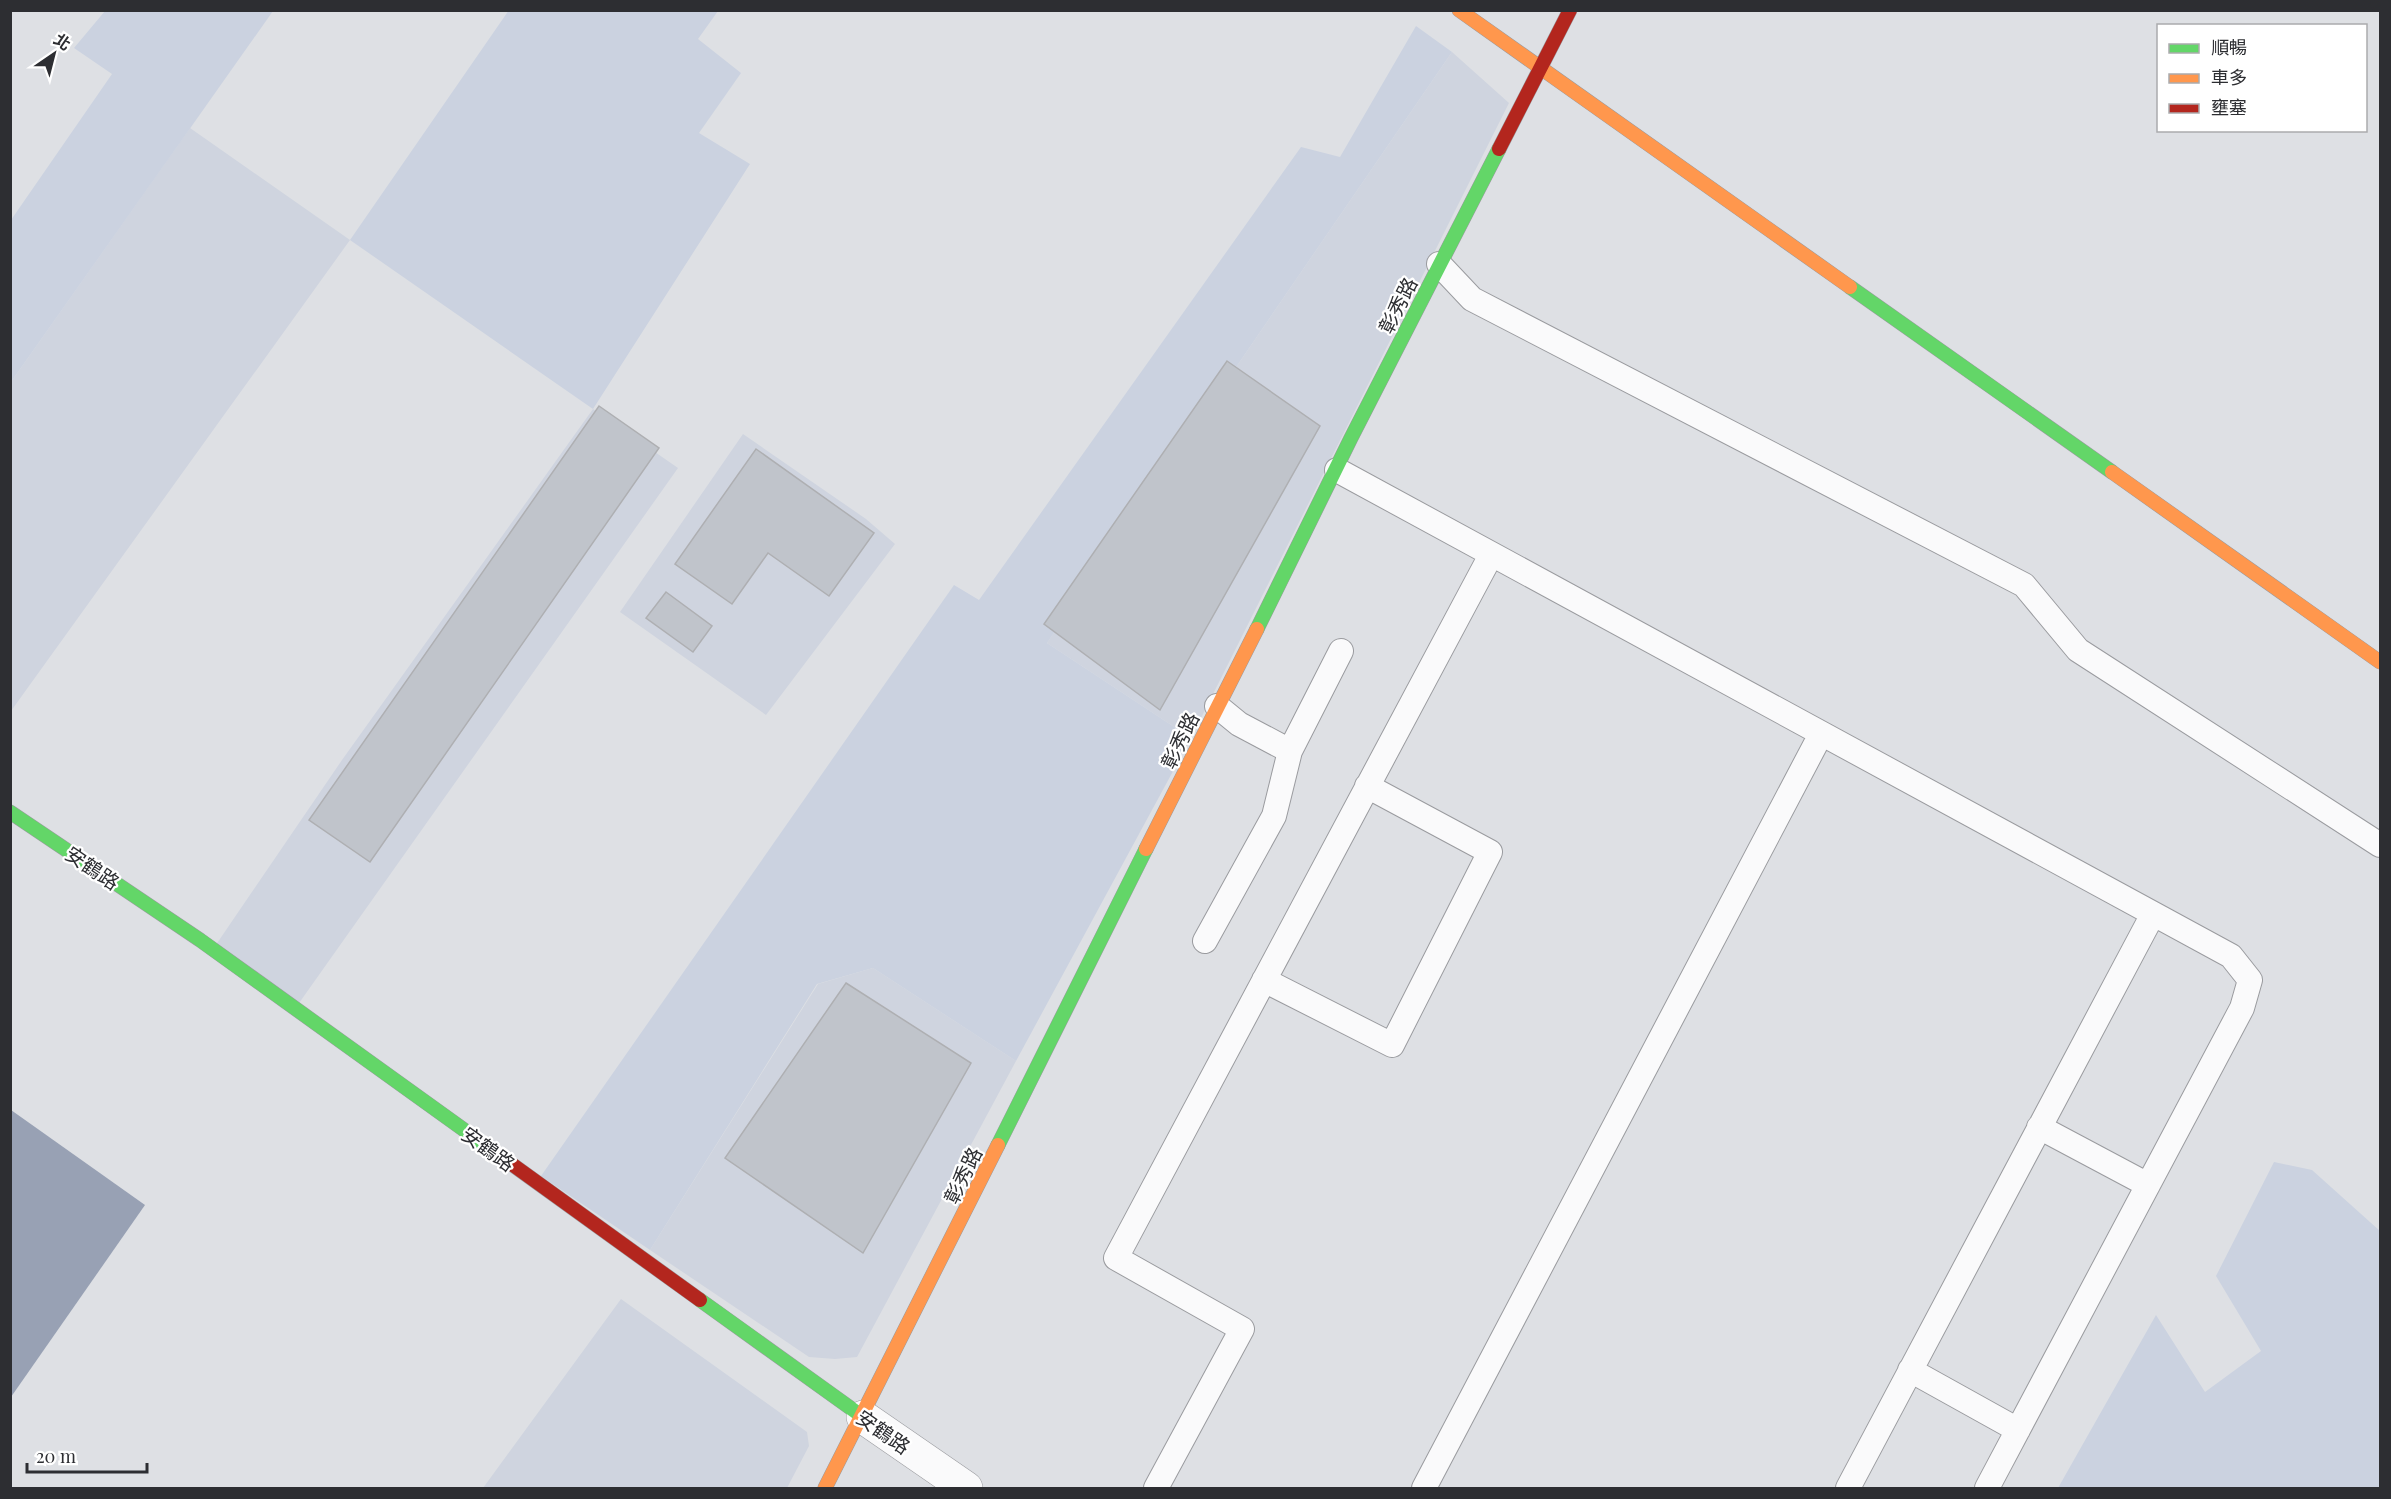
<svg xmlns="http://www.w3.org/2000/svg" width="2391" height="1499" font-family="'Playfair Display','Noto Sans TC',serif">
<style>
.built{fill:#cfd4df}
.green{fill:#cbd2e0}
.water{fill:#98a1b4}
.building{fill:#c0c4cb;stroke:#aeafb2;stroke-width:1.5}
.lines{fill:none;stroke-linecap:round;stroke-linejoin:round}
.lane-casing{stroke:#9a9b9f;stroke-width:26}
.street-casing{stroke:#9a9b9f;stroke-width:34}
.fast-casing{stroke:#9a9b9f;stroke-width:15}
.slow-casing{stroke:#9a9b9f;stroke-width:15}
.jam-casing{stroke:#9a9b9f;stroke-width:15}
.lane{stroke:#fafafb;stroke-width:24}
.street{stroke:#fafafb;stroke-width:33}
.fast{stroke:#63d668;stroke-width:14}
.slow{stroke:#ff974d;stroke-width:14}
.jam{stroke:#b3261e;stroke-width:14}
.labels{text-anchor:middle;dominant-baseline:central;stroke-width:4.5;stroke-linejoin:round;paint-order:stroke}
.street-label{font-size:20px;fill:#2d2e32;stroke:#fff}
</style>
<rect width="100%" height="100%" fill="#dee0e4"/>
<path class="built" d="M 1452,52 L 1509,103 L 1191,738 L 1047,643 Z
M 190,128 L 350,240 L 11,711 L 11,382 Z
M 593,409 L 678,468 L 292,1013 L 209,955 L 342,760 Z
M 743,434 L 866,519 L 895,544 L 766,715 L 620,612 Z
M 873,968 L 1016,1061 L 857,1357 L 835,1359 L 809,1357 L 650,1250 L 818,984 Z
M 621,1299 L 807,1432 L 809,1446 L 787,1488 L 483,1488 Z"/>
<path class="green" d="M 509,10 L 718,11 L 698,39 L 741,73 L 699,133 L 750,164 L 593,409 L 350,240 Z
M 105,11 L 273,11 L 11,382 L 11,220 L 112,74 L 74,48 Z
M 1416,26 L 1452,52 L 1047,643 L 1191,738 L 1016,1061 L 873,968 L 817,984 L 650,1250 L 541,1176 L 954,585 L 979,600 L 1301,147 L 1340,157 Z
M 2274,1162 L 2312,1170 L 2380,1231 L 2380,1488 L 2058,1488 L 2156,1315 L 2205,1392 L 2261,1351 L 2216,1276 Z"/>
<path class="water" d="M 11,1110 L 145,1205 L 11,1397 Z"/>
<path class="building" d="M 1227,361 L 1320,426 L 1160,710 L 1044,624 Z
M 599,406 L 659,448 L 370,862 L 309,820 Z
M 756,449 L 874,533 L 829,596 L 768,553 L 732,604 L 675,564 Z
M 666,592 L 712,626 L 693,652 L 646,618 Z
M 846,983 L 971,1063 L 863,1253 L 725,1158 Z"/>
<g class="lines">
<defs>
<path id="lane" d="M 1439,264 L 1472,299 L 2024,585 L 2078,650 L 2380,845
M 1337,470 L 2231,956 L 2250,980 L 2242,1008 L 1987,1488
M 1217,706 L 1239,724 L 1290,751 L 1341,651
M 1205,941 L 1274,816 L 1290,751
M 1264,980 L 1392,1045 L 1490,852 L 1367,786
M 2039,1127 L 2148,1185
M 1910,1370 L 2018,1430
M 1156,1488 L 1242,1329 L 1116,1258 L 1491,555
M 1424,1488 L 1821,734
M 1848,1488 L 2153,914"/>
<path id="street" d="M 863,1417 L 966,1488"/>
<path id="fast" d="M 1850,287 L 2112,472
M 1257,629 L 1351,438 L 1499,149
M 10,812 L 200,940 L 499,1155
M 998,1145 L 1146,849
M 700,1300 L 863,1417"/>
<path id="slow" d="M 1459,10 L 1850,287
M 2112,472 L 2380,662
M 1146,849 L 1257,629
M 825,1488 L 998,1145"/>
<path id="jam" d="M 1499,149 L 1570,10
M 499,1155 L 700,1300"/>
</defs>
<use href="#lane" class="lane-casing"/>
<use href="#street" class="street-casing"/>
<use href="#fast" class="fast-casing"/>
<use href="#slow" class="slow-casing"/>
<use href="#jam" class="jam-casing"/>
<use href="#lane" class="lane"/>
<use href="#street" class="street"/>
<use href="#fast" class="fast"/>
<use href="#slow" class="slow"/>
<use href="#jam" class="jam"/>
</g>
<g class="labels">
<g class="street-label">
<text transform="translate(1397 305) rotate(-63)">彰秀路</text>
<text transform="translate(1179 740) rotate(-64)">彰秀路</text>
<text transform="translate(93 867) rotate(34)">安鶴路</text>
<text transform="translate(489 1148) rotate(36)">安鶴路</text>
<text transform="translate(962 1175) rotate(-64)">彰秀路</text>
<text transform="translate(884 1431) rotate(35)">安鶴路</text>
</g>
</g>
<rect width="2391" height="1499" fill="none" stroke="#2d2e32" stroke-width="24"/>
<rect x="2157" y="24" width="210" height="108" fill="#ffffff" stroke="#ababad" stroke-width="1.5"/>
<rect x="2169" y="44" width="30" height="9" fill="#63d668" stroke="#ababad" stroke-width="1.5"/>
<text x="2211" y="54" font-size="18" fill="#2d2e32">順暢</text>
<rect x="2169" y="74" width="30" height="9" fill="#ff974d" stroke="#ababad" stroke-width="1.5"/>
<text x="2211" y="84" font-size="18" fill="#2d2e32">車多</text>
<rect x="2169" y="104" width="30" height="9" fill="#b3261e" stroke="#ababad" stroke-width="1.5"/>
<text x="2211" y="114" font-size="18" fill="#2d2e32">壅塞</text>
<g transform="translate(54 54) rotate(35)" stroke="#ffffff" stroke-width="4.5" paint-order="stroke">
<path d="M0-4.5L10 22L0 15L-10 22Z" fill="#2d2e32"/>
<text y="-9" font-size="16" font-weight="bold" text-anchor="middle" fill="#2d2e32">北</text>
</g>
<path d="M27 1463v9h120v-9" fill="none" stroke="#2d2e32" stroke-width="3"/>
<text x="36" y="1463" font-size="18" fill="#2d2e32" stroke="#ffffff" stroke-width="4.5" paint-order="stroke">20 m</text>
</svg>
